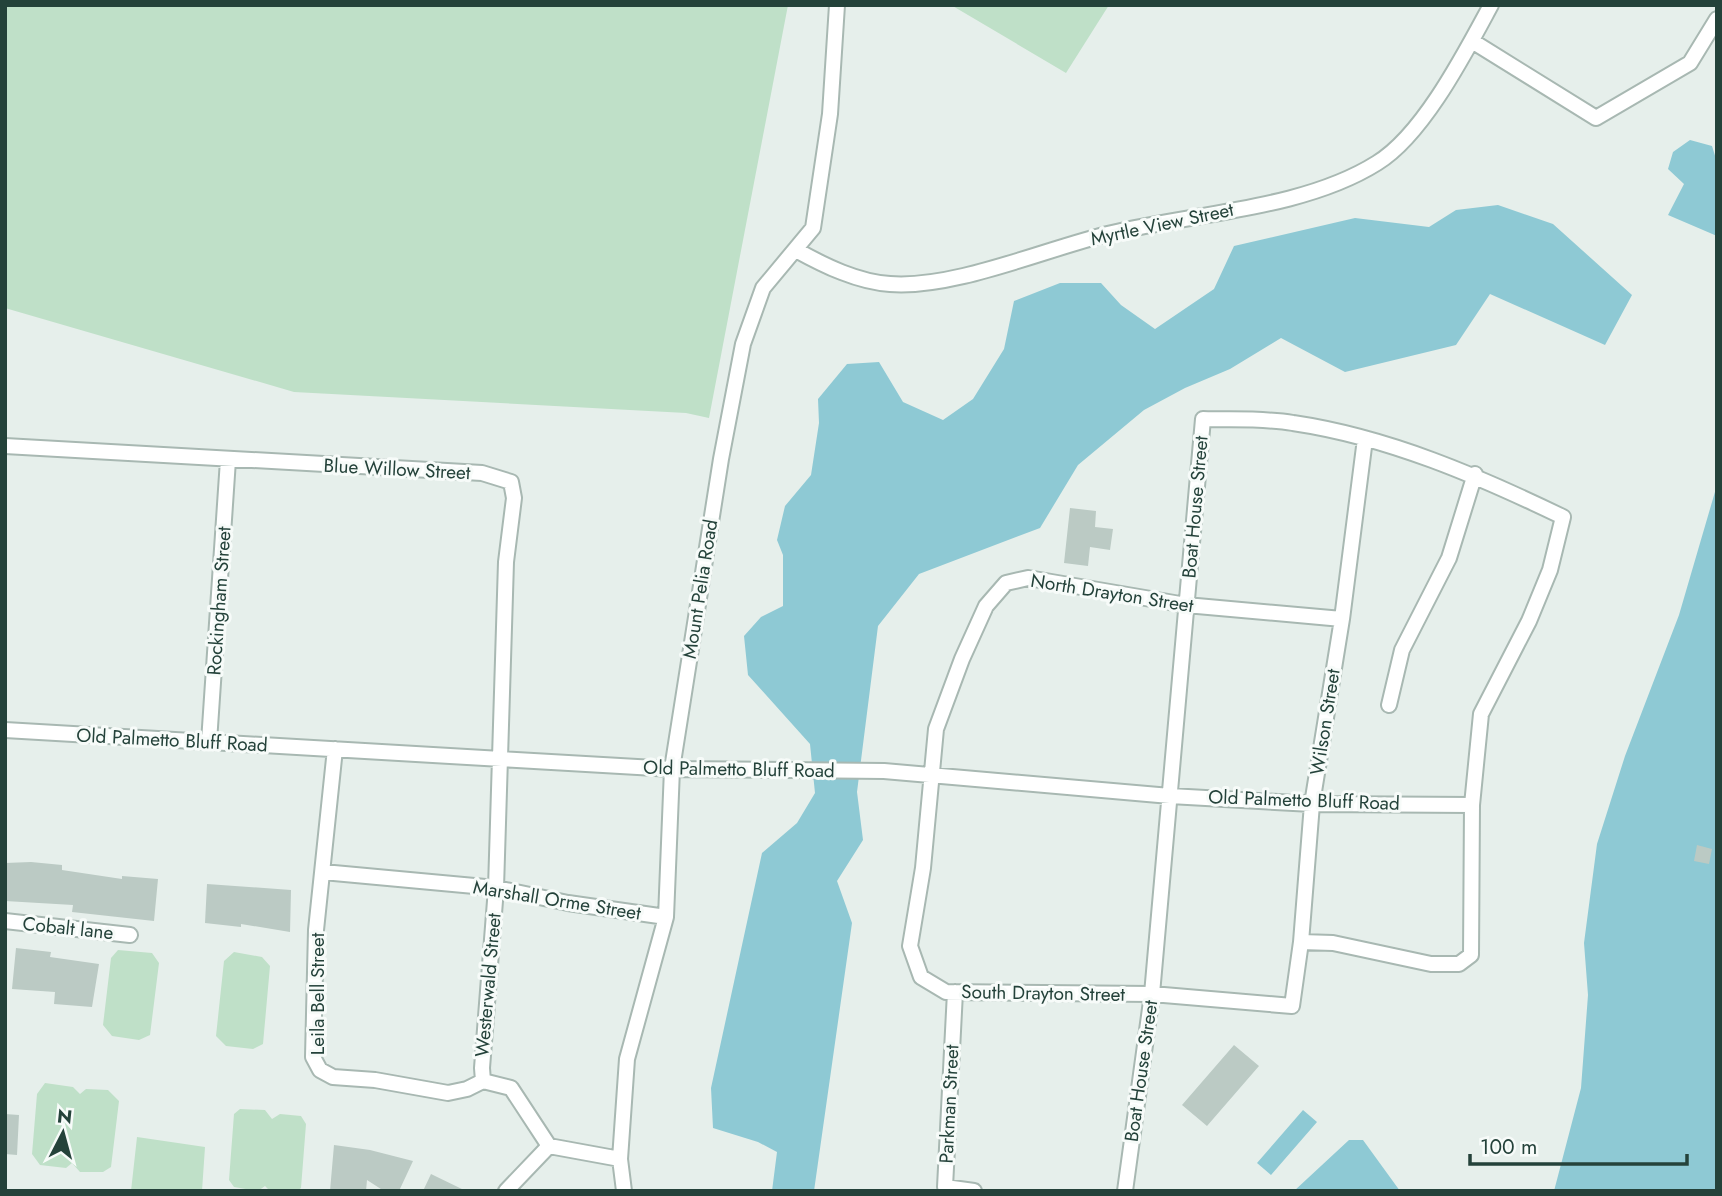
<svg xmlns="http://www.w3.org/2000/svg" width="1722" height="1196" font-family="Jost,sans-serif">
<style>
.green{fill:#bfe0c8}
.water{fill:#8ec9d4}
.building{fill:#bbcac4}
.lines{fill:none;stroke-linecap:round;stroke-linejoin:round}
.minor-casing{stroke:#a8b8b2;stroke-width:18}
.minor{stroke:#fff;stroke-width:14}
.labels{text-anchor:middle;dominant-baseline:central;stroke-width:6;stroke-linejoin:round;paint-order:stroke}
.street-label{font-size:19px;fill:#24423a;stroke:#f7fbf9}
</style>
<rect width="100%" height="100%" fill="#e6efeb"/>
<path class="green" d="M 5,5 L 788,5 L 709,418 L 686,413 L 294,392 L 5,308 Z
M 951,5 L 1109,5 L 1066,73 Z
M 118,950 L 152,953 L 159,963 L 150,1035 L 139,1040 L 112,1036 L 103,1025 L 111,958 Z
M 234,952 L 262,957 L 270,966 L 263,1044 L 253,1049 L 226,1046 L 216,1036 L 224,961 Z
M 45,1083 L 73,1087 L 80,1094 L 86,1089 L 108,1090 L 119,1101 L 111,1167 L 103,1172 L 80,1172 L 72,1163 L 66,1168 L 40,1165 L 32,1154 L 37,1094 Z
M 240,1109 L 265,1110 L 272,1119 L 280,1114 L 301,1116 L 306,1124 L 301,1188 L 297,1191 L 270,1191 L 265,1186 L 258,1191 L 234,1187 L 229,1180 L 234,1114 Z
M 137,1137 L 205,1147 L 202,1191 L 131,1191 Z"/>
<path class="water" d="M 1690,140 L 1712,146 L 1717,162 L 1717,236 L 1668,215 L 1684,184 L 1668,169 L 1673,152 Z
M 1498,205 L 1553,224 L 1632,295 L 1605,345 L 1490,294 L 1456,345 L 1345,372 L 1281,338 L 1230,369 L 1185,388 L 1144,410 L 1078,465 L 1040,528 L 919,574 L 878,626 L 857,792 L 863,840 L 837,881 L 852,923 L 814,1191 L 772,1191 L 777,1152 L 758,1142 L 713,1128 L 711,1088 L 762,853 L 797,823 L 815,793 L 810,744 L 748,675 L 744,636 L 761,617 L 783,606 L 783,555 L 777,540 L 785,506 L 811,475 L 819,423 L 818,399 L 847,364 L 879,362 L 903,402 L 943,420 L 973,399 L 1004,349 L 1014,301 L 1060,283 L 1101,283 L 1121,305 L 1155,329 L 1214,289 L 1234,246 L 1355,218 L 1429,227 L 1456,210 Z
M 1717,485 L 1717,1191 L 1554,1191 L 1581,1088 L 1588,995 L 1584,943 L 1597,844 L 1625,756 L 1679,615 Z
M 1303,1110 L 1317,1122 L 1271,1175 L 1257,1163 Z
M 1349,1140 L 1363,1140 L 1400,1191 L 1294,1191 Z"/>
<path class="building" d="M 1070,508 L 1096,511 L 1095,527 L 1113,529 L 1110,550 L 1090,547 L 1088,566 L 1064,563 Z
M 1697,845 L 1712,849 L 1709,864 L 1694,861 Z
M 31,862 L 62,865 L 62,870 L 122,879 L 122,876 L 158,879 L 154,921 L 72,912 L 73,905 L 5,901 L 5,863 Z
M 207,884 L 291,890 L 290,932 L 241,924 L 241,927 L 205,923 Z
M 16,948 L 51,952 L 50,957 L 99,964 L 92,1007 L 54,1004 L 55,992 L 12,989 Z
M 1234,1045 L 1259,1066 L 1207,1126 L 1182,1105 Z
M 5,1114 L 19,1115 L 17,1155 L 5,1154 Z
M 334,1145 L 370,1150 L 413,1161 L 399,1191 L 384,1191 L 367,1180 L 366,1191 L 330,1191 Z
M 431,1174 L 466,1191 L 423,1191 Z"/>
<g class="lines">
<defs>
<path id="minor" d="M 1472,41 L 1596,118 L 1690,63 L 1717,19
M 796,250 C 825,266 858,282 890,284 C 955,289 1047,248 1112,233 C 1195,213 1304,209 1377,163 C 1423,135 1465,53 1491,5
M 5,446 L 482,473 L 511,482 L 514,498 L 506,562 L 496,888 L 482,1068 L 483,1081 L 511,1088 L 549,1146 L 620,1159
M 1342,619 L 1186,605 L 1028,578 L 1006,583 L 986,606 L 962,659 L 936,729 L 923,868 L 910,946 L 921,977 L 946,992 L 1152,994 L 1292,1006 L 1301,942 L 1312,804 L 1342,619 L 1365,439
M 1389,705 L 1402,650 L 1449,558 L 1475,474
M 5,730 L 672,769 L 884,771 L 1170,796 L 1312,804 L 1472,805
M 209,742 L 228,460
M 335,749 L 316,930 L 313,1057 L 320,1070 L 333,1077 L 375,1080 L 448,1093 L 467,1089 L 483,1081
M 323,872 L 496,888 L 568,903 L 666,917
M 5,921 L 130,935
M 955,992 L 945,1187 L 974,1191
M 506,1191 L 549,1146
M 624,1191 L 620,1159 L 627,1059 L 666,917 L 672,769 L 721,459 L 743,344 L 763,288 L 813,228 L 830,114 L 837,5
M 1125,1191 L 1152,994 L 1203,419 C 1232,420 1264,418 1293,423 C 1388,437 1478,476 1563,517 L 1550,570 L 1529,621 L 1481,714 L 1472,805 L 1471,955 L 1459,964 L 1431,964 L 1333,943 L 1301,942"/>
</defs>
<use href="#minor" class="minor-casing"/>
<use href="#minor" class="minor"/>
</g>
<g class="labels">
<g class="street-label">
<text transform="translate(1162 224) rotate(-12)">Myrtle View Street</text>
<text transform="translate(397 469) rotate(3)">Blue Willow Street</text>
<text transform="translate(1195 507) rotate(-85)">Boat House Street</text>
<text transform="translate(700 589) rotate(-81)">Mount Pelia Road</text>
<text transform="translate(1112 593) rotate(9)">North Drayton Street</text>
<text transform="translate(219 601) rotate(-86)">Rockingham Street</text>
<text transform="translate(1325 722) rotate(-81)">Wilson Street</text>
<text transform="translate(172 740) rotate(3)">Old Palmetto Bluff Road</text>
<text transform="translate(739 769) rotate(1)">Old Palmetto Bluff Road</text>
<text transform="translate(1304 800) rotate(2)">Old Palmetto Bluff Road</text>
<text transform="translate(557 900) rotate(9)">Marshall Orme Street</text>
<text transform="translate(68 928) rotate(6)">Cobalt lane</text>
<text transform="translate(488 985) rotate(-85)">Westerwald Street</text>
<text transform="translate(1043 993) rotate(1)">South Drayton Street</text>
<text transform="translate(317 994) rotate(-90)">Leila Bell Street</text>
<text transform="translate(1141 1071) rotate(-82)">Boat House Street</text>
<text transform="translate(949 1104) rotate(-87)">Parkman Street</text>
</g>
</g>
<rect width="1722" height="1196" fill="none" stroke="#24423a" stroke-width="14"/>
<g transform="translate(63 1133) rotate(6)" stroke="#f7fbf9" stroke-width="5" paint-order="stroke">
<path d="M0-5L12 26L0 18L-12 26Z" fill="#24423a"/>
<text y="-10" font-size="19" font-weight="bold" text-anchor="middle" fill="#24423a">N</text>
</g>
<path d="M1470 1154v10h217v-10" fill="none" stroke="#24423a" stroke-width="3.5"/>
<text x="1480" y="1154" font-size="21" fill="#24423a" stroke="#f7fbf9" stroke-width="5" paint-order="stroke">100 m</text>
</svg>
